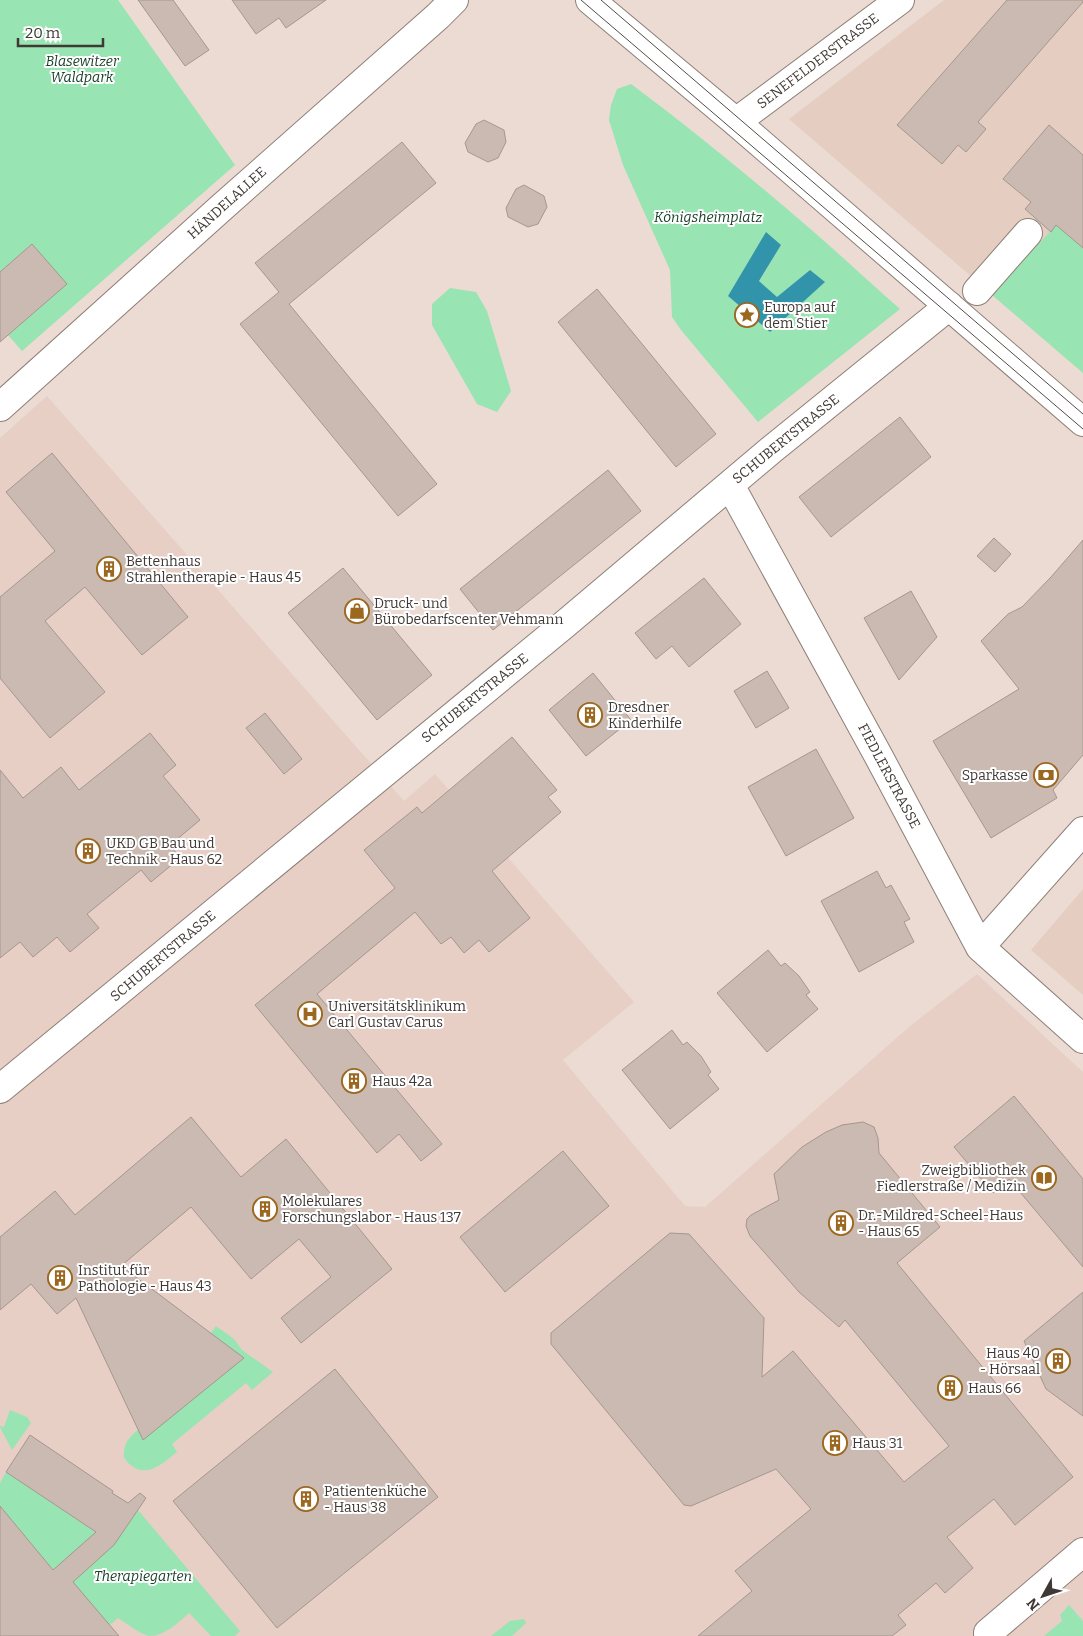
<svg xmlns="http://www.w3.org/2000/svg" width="1083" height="1636" font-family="Bitter,serif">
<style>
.built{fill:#e5cec1}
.medical{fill:#e8cfc6}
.green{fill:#99e4b3;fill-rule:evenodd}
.water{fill:#3194aa}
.building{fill:#cabab2;stroke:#a5968e}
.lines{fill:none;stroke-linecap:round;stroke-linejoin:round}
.street-casing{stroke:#8d7f77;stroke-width:30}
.secondary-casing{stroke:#8d7f77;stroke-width:30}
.street{stroke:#fff;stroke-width:28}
.secondary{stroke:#fff;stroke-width:28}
.tram{stroke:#534b47;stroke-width:1}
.labels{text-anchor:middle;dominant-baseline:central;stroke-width:4;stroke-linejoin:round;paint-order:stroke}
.park-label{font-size:14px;font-style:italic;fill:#1a402a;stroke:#fff}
.street-label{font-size:14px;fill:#3f3835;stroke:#fff}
.poi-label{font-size:14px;fill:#3f3835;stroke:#fff;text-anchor:start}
</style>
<rect width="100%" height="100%" fill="#ebdbd3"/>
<path class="built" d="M 944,0 L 1083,0 L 1083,373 L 789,119 Z
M 1083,889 L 1083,995 L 1031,950 Z"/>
<path class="medical" d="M 47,396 L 404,801 L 435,774 L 634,1002 L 563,1060 L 685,1206 L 705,1207 L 910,1026 L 977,974 L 1083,1072 L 1083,1636 L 0,1636 L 0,438 Z"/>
<path class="green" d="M 0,0 L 118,0 L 235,165 L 22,351 L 8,335 L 66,284 L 32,244 L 0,272 Z
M 631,84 C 694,131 755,181 815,233 C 844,258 871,284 900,309 L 758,422 L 681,330 L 672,317 L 670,270 L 623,165 L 609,120 L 611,105 L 617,89 ZM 781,245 L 759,281 L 777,298 L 810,270 L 770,332 L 728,296 Z
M 1056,225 L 1083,248 L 1083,373 L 992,295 Z
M 450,288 L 476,292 L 487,311 L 511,391 L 497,412 L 477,404 L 432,325 L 432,304 Z
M 216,1326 L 234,1339 L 242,1350 L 273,1372 L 252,1390 L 246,1383 L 172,1444 L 177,1452 C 160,1466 142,1482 124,1458 C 123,1444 128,1438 139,1429 Z
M 10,1410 L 27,1417 L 31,1423 L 12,1450 L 0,1427 L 0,1426 L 4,1427 Z
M 6,1472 L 95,1532 L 106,1526 L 121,1535 L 138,1510 L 240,1631 L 235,1636 L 211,1636 L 189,1613 C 179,1622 165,1636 149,1636 C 140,1634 126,1623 118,1618 L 97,1636 L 108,1623 L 91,1603 L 74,1595 L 0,1506 L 0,1483 Z
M 1069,1605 L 1083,1621 L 1083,1636 L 1044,1636 L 1062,1621 L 1060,1615 Z
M 524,1619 L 526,1623 L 512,1636 L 491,1636 L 510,1621 Z"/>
<path class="water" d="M 766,232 L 781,245 L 759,281 L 777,297 L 810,270 L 825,282 L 770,332 L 728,296 Z"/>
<path class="building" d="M 138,0 L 173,0 L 209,50 L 185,66 Z
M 232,0 L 326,0 L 286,28 L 279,18 L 256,34 Z
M 1007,0 L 1083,0 L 1083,2 L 978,122 L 986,129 L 966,152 L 958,145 L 942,164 L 897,125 Z
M 484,120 L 504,130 L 506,142 L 498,158 L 488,162 L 468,152 L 465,143 L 476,124 Z
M 1049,125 L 1083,155 L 1083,248 L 1056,225 L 1051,232 L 1025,209 L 1031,202 L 1003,179 Z
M 402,142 L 436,183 L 289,304 L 437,484 L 398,516 L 240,324 L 279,292 L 255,263 Z
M 524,185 L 544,196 L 547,207 L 538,224 L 528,227 L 508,217 L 506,208 L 516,189 Z
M 32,244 L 67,284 L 0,342 L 0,272 Z
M 597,289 L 716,434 L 676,467 L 558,322 Z
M 900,417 L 931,457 L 831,537 L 799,497 Z
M 52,453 L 188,617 L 142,655 L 85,587 L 45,621 L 105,692 L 50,738 L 0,678 L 0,597 L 55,551 L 6,492 Z
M 608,470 L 641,511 L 493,630 L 460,589 Z
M 994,538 L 1011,554 L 995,572 L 977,556 Z
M 1083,540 L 1083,755 L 1053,790 L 1057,798 L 991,838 L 933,741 L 1019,689 L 981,641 L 1008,614 L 1022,607 L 1051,577 Z
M 343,568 L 432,675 L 377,720 L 288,613 Z
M 704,578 L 741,624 L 689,667 L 672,646 L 656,659 L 635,633 Z
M 911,591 L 937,637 L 899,680 L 864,618 Z
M 767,671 L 789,708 L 756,728 L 734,691 Z
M 593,673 L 631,720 L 586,756 L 549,710 Z
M 265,713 L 302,759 L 284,774 L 246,728 Z
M 150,733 L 176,765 L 163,776 L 200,820 L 170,845 L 180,858 L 151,882 L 141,870 L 87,914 L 99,928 L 70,952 L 57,937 L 33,957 L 20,942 L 0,958 L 0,770 L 23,798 L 61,767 L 79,790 Z
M 512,737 L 557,790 L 548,797 L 561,812 L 492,871 L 530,918 L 489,952 L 479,940 L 464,953 L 451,937 L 441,944 L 415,912 L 317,994 L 442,1144 L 421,1161 L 399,1134 L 377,1153 L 255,1005 L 395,888 L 364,850 L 417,807 L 422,813 Z
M 816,749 L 854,818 L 786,856 L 748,787 Z
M 877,871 L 886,888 L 891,885 L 910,919 L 904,922 L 914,942 L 859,972 L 821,901 Z
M 768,950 L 781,966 L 785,963 L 799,976 L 810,992 L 806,995 L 818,1009 L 767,1052 L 717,993 Z
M 672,1030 L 683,1045 L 687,1042 L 701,1056 L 711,1072 L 708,1075 L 719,1089 L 670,1129 L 622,1070 Z
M 1014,1096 L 1083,1179 L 1083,1267 L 1009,1179 L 993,1193 L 954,1147 Z
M 191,1117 L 241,1177 L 286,1139 L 392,1269 L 301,1343 L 281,1318 L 331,1277 L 299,1239 L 251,1279 L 191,1207 L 121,1266 L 244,1358 L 143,1440 L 76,1298 L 57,1314 L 31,1284 L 0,1310 L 0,1237 L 55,1191 L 75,1215 Z
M 863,1122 L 874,1127 L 878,1138 L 879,1153 L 940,1227 L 897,1263 L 1073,1477 L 1015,1525 L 994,1499 L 947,1537 L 973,1568 L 945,1593 L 936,1583 L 898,1615 L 906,1625 L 892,1636 L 698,1636 L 752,1591 L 735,1571 L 811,1509 L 776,1469 L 691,1506 L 684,1505 L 551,1344 L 551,1333 L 670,1233 L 689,1234 L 764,1318 L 762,1377 L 793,1351 L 904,1482 L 949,1446 L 845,1320 L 839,1327 L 799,1292 L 750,1236 L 746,1226 L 747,1219 L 751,1215 L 779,1200 L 774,1174 L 802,1147 L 826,1132 L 842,1125 Z
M 563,1151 L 609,1206 L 505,1292 L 460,1237 Z
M 1083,1292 L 1083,1416 L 1046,1389 L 1024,1341 Z
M 335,1369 L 438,1497 L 277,1628 L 173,1501 Z
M 30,1435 L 113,1491 L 112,1493 L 128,1503 L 140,1493 L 146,1498 L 114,1545 L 73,1582 L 119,1636 L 0,1636 L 0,1506 L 53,1570 L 96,1532 L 6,1472 Z"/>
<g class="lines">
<defs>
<path id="street" d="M 736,122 L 900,0
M 977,291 L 1028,233
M 0,407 L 221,208 L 438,16 L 454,0
M 730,485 L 879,757 L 980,947 L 1083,1039
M 980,947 L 1083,831
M 0,1089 L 565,624 L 771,450 L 949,306
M 988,1633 L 1083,1552"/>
<path id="secondary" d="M 590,0 L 736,122 L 1083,422"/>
</defs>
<use href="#street" class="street-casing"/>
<use href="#secondary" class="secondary-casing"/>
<use href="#street" class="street"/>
<use href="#secondary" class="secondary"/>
<path class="tram" d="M 581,0 L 1083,429
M 601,0 L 1083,414"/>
</g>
<defs>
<symbol id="sight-ring" viewBox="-11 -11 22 22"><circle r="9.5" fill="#fff" stroke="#9c671f" stroke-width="1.5"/><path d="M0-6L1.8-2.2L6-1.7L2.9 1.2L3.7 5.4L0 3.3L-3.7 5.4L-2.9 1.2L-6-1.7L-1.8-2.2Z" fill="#9c671f"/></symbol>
<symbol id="building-ring" viewBox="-11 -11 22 22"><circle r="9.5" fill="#fff" stroke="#9c671f" stroke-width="1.5"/><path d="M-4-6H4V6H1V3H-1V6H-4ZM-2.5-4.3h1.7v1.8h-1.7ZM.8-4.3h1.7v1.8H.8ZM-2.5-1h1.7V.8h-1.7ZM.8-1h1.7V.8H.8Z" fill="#9c671f"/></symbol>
<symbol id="shop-ring" viewBox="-11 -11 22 22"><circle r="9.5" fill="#fff" stroke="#9c671f" stroke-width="1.5"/><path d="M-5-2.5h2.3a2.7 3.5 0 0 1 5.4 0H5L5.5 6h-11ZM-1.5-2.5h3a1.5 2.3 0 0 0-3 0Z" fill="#9c671f"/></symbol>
<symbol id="bank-ring" viewBox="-11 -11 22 22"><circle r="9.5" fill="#fff" stroke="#9c671f" stroke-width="1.5"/><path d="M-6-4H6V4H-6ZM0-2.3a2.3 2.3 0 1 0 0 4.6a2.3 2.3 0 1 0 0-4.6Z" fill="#9c671f"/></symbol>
<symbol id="hospital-ring" viewBox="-11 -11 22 22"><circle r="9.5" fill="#fff" stroke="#9c671f" stroke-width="1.5"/><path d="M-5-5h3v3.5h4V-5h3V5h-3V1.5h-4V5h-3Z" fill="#9c671f"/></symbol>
<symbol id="library-ring" viewBox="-11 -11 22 22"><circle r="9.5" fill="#fff" stroke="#9c671f" stroke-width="1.5"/><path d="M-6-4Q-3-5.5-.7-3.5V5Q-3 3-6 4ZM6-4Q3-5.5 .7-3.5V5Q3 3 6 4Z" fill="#9c671f"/></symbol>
</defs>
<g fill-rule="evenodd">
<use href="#sight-ring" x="733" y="301" width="28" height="28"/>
<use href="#building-ring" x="95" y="555" width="28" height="28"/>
<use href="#shop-ring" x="343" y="597" width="28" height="28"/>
<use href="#building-ring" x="576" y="701" width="28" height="28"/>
<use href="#bank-ring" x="1032" y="761" width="28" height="28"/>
<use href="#building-ring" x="74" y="837" width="28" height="28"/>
<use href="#hospital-ring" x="296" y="1000" width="28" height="28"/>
<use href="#building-ring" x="340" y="1067" width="28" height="28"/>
<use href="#library-ring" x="1030" y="1164" width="28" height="28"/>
<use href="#building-ring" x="251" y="1195" width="28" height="28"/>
<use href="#building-ring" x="827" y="1209" width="28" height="28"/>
<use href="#building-ring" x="46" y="1264" width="28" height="28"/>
<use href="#building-ring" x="1044" y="1347" width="28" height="28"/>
<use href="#building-ring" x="936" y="1374" width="28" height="28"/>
<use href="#building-ring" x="821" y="1429" width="28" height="28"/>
<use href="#building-ring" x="292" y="1485" width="28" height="28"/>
</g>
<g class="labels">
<g class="park-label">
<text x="82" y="61">Blasewitzer<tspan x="82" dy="16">Waldpark</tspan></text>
<text x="708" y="217">Königsheimplatz</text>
<text x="143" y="1576">Therapiegarten</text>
</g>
<g class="street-label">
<text transform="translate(818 61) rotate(-37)">SENEFELDERSTRASSE</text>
<text transform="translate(227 203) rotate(-42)">HÄNDELALLEE</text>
<text transform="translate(786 439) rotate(-39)">SCHUBERTSTRASSE</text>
<text transform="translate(475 698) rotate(-39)">SCHUBERTSTRASSE</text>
<text transform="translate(889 776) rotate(62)">FIEDLERSTRASSE</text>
<text transform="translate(163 956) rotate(-40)">SCHUBERTSTRASSE</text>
</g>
<g class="poi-label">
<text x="764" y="307">Europa auf<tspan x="764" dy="16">dem Stier</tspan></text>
<text x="126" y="561">Bettenhaus<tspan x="126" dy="16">Strahlentherapie - Haus 45</tspan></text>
<text x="374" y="603">Druck- und<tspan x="374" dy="16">Bürobedarfscenter Vehmann</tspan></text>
<text x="608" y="707">Dresdner<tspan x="608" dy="16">Kinderhilfe</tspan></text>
<text x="1028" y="775" text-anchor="end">Sparkasse</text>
<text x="106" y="843">UKD GB Bau und<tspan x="106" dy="16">Technik - Haus 62</tspan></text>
<text x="328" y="1006">Universitätsklinikum<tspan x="328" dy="16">Carl Gustav Carus</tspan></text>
<text x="372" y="1081">Haus 42a</text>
<text x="1026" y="1170" text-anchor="end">Zweigbibliothek<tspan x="1026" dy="16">Fiedlerstraße / Medizin</tspan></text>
<text x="282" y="1201">Molekulares<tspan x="282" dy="16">Forschungslabor - Haus 137</tspan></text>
<text x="858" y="1215">Dr.-Mildred-Scheel-Haus<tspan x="858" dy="16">- Haus 65</tspan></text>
<text x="78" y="1270">Institut für<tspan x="78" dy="16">Pathologie - Haus 43</tspan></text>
<text x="1040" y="1353" text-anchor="end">Haus 40<tspan x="1040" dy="16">- Hörsaal</tspan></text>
<text x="968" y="1388">Haus 66</text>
<text x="852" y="1443">Haus 31</text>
<text x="324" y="1491">Patientenküche<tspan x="324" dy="16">- Haus 38</tspan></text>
</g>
</g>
<g transform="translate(1043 1596) rotate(230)" stroke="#ffffff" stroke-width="4" paint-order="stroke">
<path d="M0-4L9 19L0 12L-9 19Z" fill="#3f3835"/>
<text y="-8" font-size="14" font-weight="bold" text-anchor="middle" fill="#3f3835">N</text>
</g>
<path d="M18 38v8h85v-8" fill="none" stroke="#3f3835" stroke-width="2.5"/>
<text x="25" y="38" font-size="15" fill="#3f3835" stroke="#ffffff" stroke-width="4" paint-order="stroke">20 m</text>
</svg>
